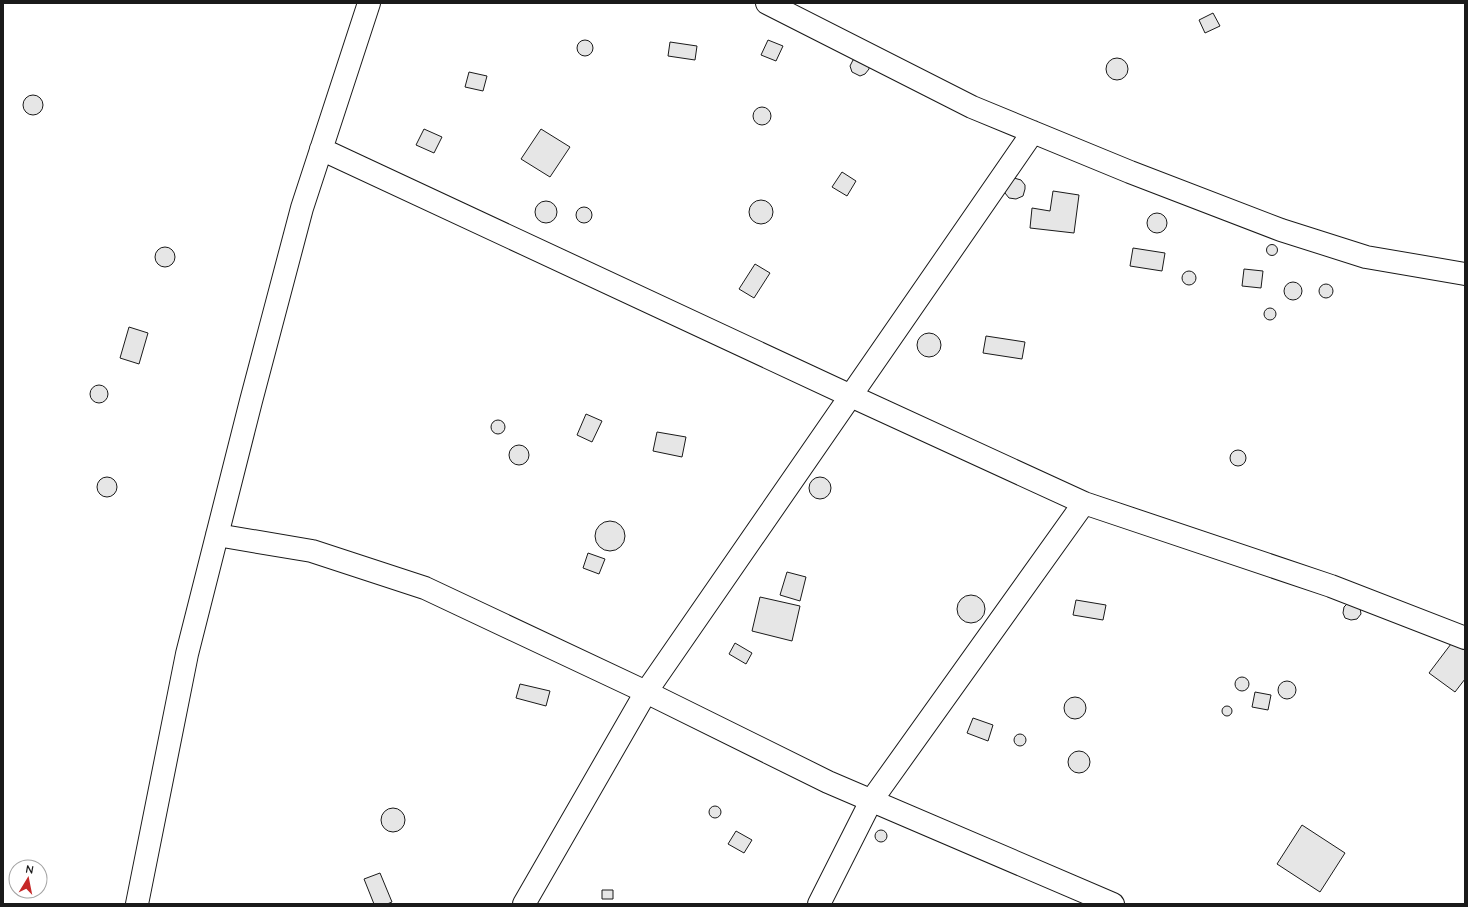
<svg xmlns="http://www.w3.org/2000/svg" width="1468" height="907" font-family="Quicksand,sans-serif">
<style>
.building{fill:#e6e6e6;stroke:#1a1a1a}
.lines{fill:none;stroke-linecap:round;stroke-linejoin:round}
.minor-casing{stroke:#1a1a1a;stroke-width:24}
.minor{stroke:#fff;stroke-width:22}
</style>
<rect width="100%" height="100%" fill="#fff"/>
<path class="building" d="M 1213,13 L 1220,26 L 1205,33 L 1199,20 Z
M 768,40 L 783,46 L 776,61 L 761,55 Z
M577 48a8 8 0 1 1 16 0a8 8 0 1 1-16 0Z
M 670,42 L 697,46 L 695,60 L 668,56 Z
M1106 69a11 11 0 1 1 22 0a11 11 0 1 1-22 0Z
M 855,59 L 869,66 L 869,69 L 865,74 L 860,76 L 852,72 L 850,66 L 853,60 Z
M 469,72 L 487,76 L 483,91 L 465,87 Z
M23 105a10 10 0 1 1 20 0a10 10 0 1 1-20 0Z
M753 116a9 9 0 1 1 18 0a9 9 0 1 1-18 0Z
M 424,129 L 442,137 L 434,153 L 416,145 Z
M 541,129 L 570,147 L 550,177 L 521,159 Z
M 842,172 L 856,181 L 847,196 L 832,187 Z
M 1014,178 L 1021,180 L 1025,185 L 1025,189 L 1023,196 L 1016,199 L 1009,198 L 1005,193 L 1004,189 Z
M 1053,191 L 1079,195 L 1074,233 L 1030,228 L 1032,208 L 1050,211 Z
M749 212a12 12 0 1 1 24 0a12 12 0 1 1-24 0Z
M535 212a11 11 0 1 1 22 0a11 11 0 1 1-22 0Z
M576 215a8 8 0 1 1 16 0a8 8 0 1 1-16 0Z
M1147 223a10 10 0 1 1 20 0a10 10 0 1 1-20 0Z
M1266.5 250a5.5 5.5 0 1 1 11 0a5.5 5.5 0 1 1-11 0Z
M155 257a10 10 0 1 1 20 0a10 10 0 1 1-20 0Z
M 1133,248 L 1165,253 L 1162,271 L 1130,266 Z
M 755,264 L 770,273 L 754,298 L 739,289 Z
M 1244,269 L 1263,271 L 1261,288 L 1242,286 Z
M1182 278a7 7 0 1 1 14 0a7 7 0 1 1-14 0Z
M1284 291a9 9 0 1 1 18 0a9 9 0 1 1-18 0Z
M1319 291a7 7 0 1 1 14 0a7 7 0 1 1-14 0Z
M1264 314a6 6 0 1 1 12 0a6 6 0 1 1-12 0Z
M 129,327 L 148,333 L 139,364 L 120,358 Z
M917 345a12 12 0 1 1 24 0a12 12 0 1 1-24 0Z
M 986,336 L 1025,342 L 1022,359 L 983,353 Z
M90 394a9 9 0 1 1 18 0a9 9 0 1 1-18 0Z
M 586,414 L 602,421 L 592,442 L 577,435 Z
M491 427a7 7 0 1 1 14 0a7 7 0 1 1-14 0Z
M 657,432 L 686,437 L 682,457 L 653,451 Z
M509 455a10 10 0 1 1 20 0a10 10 0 1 1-20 0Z
M1230 458a8 8 0 1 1 16 0a8 8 0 1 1-16 0Z
M97 487a10 10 0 1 1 20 0a10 10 0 1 1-20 0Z
M809 488a11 11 0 1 1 22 0a11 11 0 1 1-22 0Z
M595 536a15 15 0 1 1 30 0a15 15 0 1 1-30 0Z
M 588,553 L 605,559 L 599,574 L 583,568 Z
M 787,572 L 806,577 L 800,601 L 780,595 Z
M957 609a14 14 0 1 1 28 0a14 14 0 1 1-28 0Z
M 760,597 L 800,606 L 792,641 L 752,631 Z
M 1076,600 L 1106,605 L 1103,620 L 1073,615 Z
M 1348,603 L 1360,608 L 1361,614 L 1357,619 L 1351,620 L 1345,618 L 1343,613 L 1344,607 Z
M 1454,640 L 1465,648 L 1465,679 L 1455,692 L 1429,673 Z
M 735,643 L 752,653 L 746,664 L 729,654 Z
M1235 684a7 7 0 1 1 14 0a7 7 0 1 1-14 0Z
M1278 690a9 9 0 1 1 18 0a9 9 0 1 1-18 0Z
M 520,684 L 550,691 L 546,706 L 516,698 Z
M 1255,692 L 1271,695 L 1268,710 L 1252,707 Z
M1064 708a11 11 0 1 1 22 0a11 11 0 1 1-22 0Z
M1222 711a5 5 0 1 1 10 0a5 5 0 1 1-10 0Z
M 973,718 L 993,725 L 988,741 L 967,733 Z
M1014 740a6 6 0 1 1 12 0a6 6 0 1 1-12 0Z
M1068 762a11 11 0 1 1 22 0a11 11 0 1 1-22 0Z
M709 812a6 6 0 1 1 12 0a6 6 0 1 1-12 0Z
M381 820a12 12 0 1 1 24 0a12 12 0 1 1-24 0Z
M 1302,825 L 1345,853 L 1320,892 L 1277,864 Z
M875 836a6 6 0 1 1 12 0a6 6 0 1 1-12 0Z
M 736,831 L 752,840 L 744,853 L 728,844 Z
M 380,873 L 392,902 L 387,904 L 374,904 L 364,879 Z
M 602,890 L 613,890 L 613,899 L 602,899 Z"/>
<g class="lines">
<defs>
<path id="minor" d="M 767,3 L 972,107 L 1130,172 L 1281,230 L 1366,257 L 1465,274
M 321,149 L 851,396 L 1084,503 L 1331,586 L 1465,638
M 217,535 L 312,551 L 425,588 L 646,692 L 828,782 L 1113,904
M 137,904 L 187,654 L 251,401 L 302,208 L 369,3
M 524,904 L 646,692 L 1033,132
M 819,904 L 871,801 L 1084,503"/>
</defs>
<use href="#minor" class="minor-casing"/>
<use href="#minor" class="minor"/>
</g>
<rect width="1468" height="907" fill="none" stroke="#1a1a1a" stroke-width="8"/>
<g transform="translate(28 879) rotate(10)"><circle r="19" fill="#ffffff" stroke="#a3a3a3"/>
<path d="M0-3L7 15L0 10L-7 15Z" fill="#c62828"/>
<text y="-6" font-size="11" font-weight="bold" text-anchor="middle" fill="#1a1a1a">N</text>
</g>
</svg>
